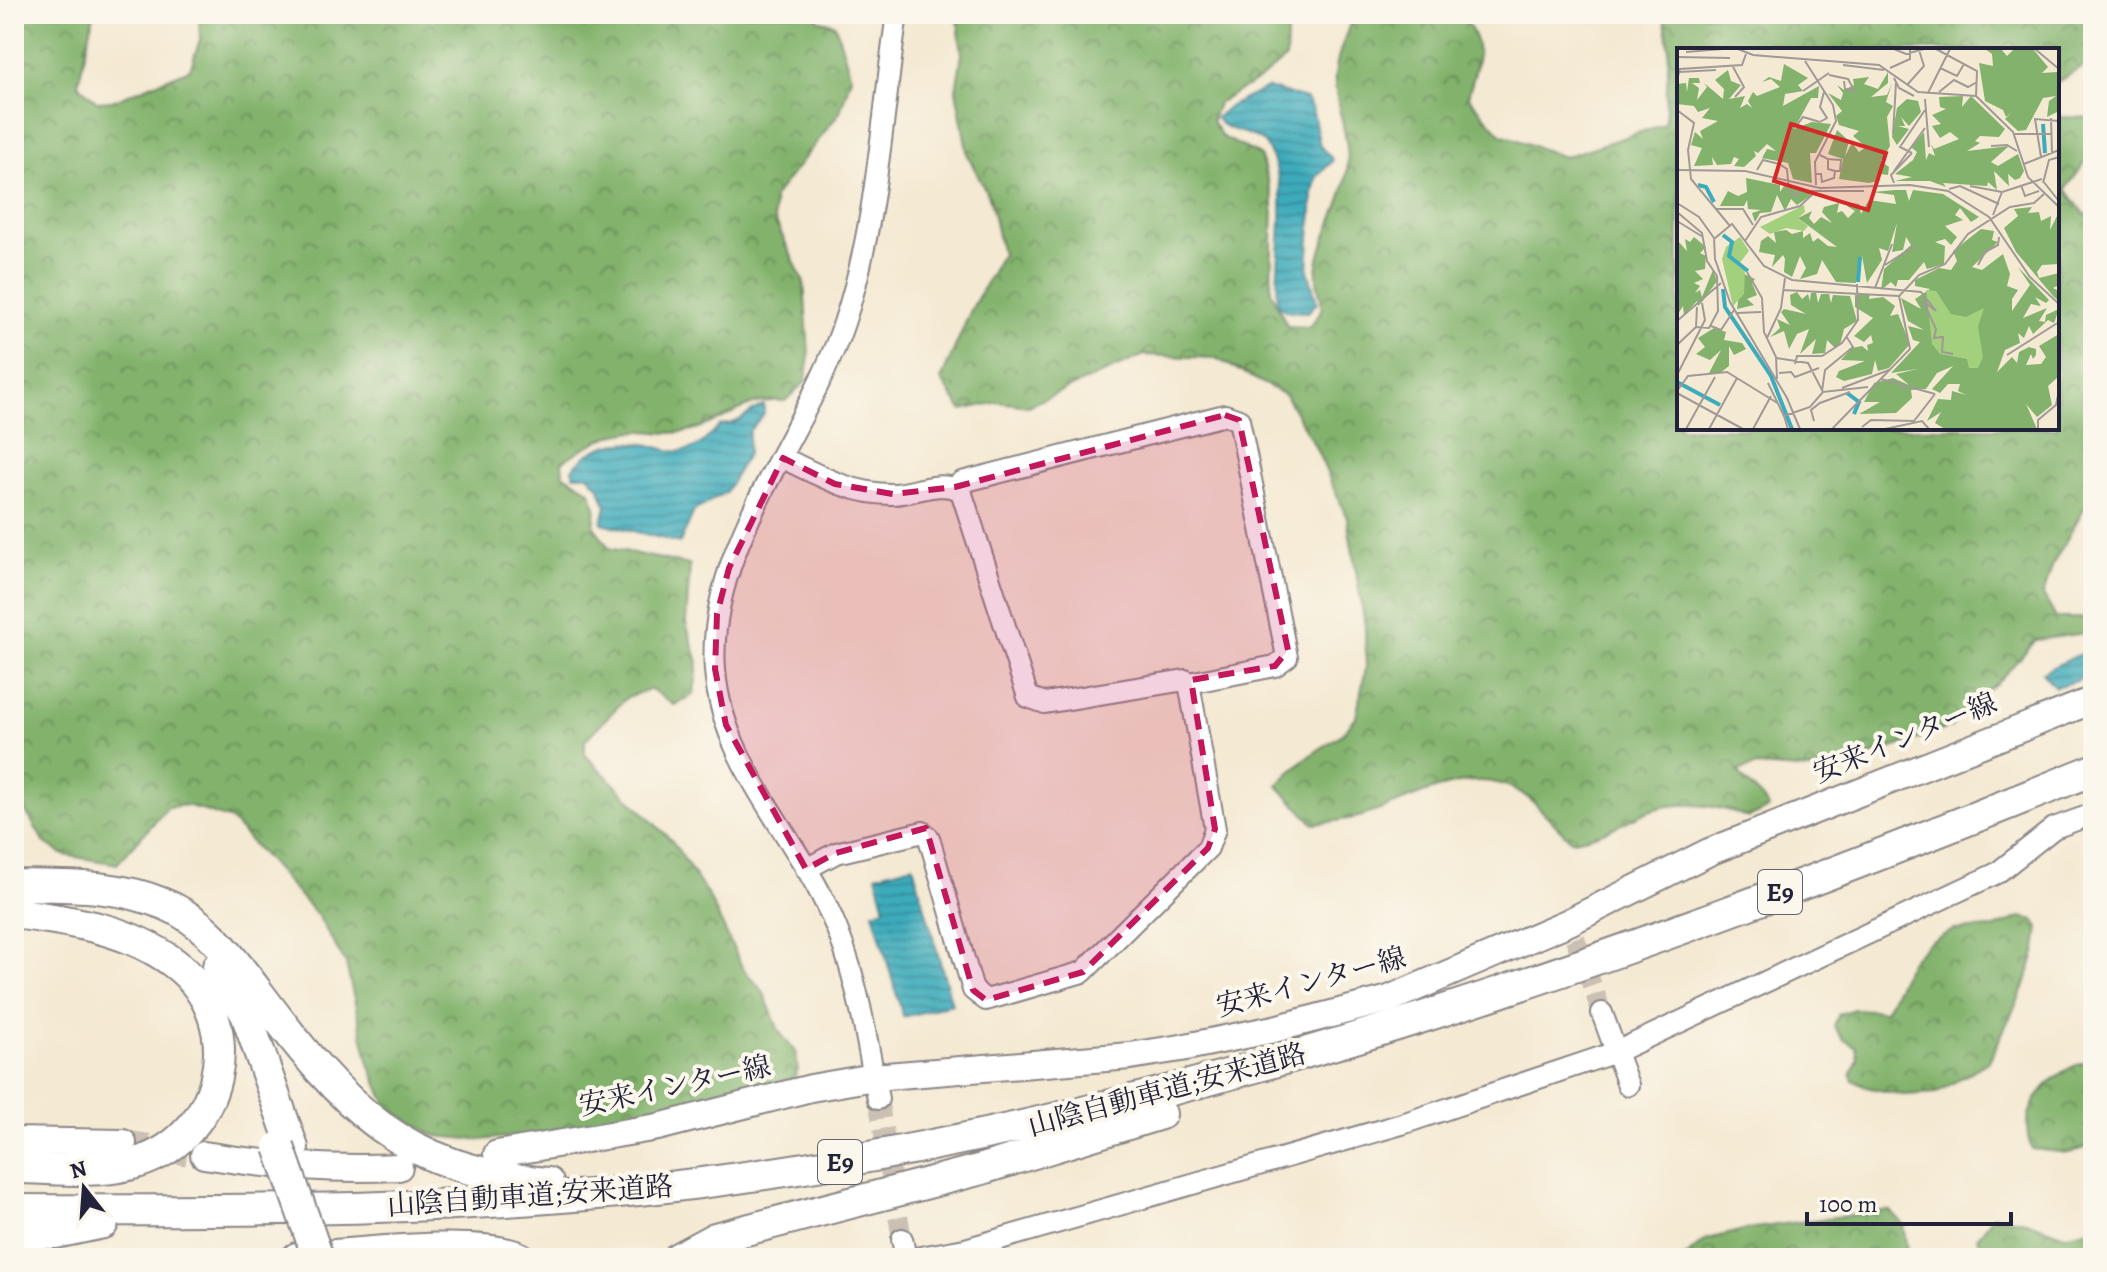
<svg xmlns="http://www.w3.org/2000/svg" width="2107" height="1272" font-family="Alegreya,'Noto Serif JP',serif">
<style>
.forest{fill:url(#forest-crowns);stroke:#526a54;stroke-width:2}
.water{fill:url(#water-rules);stroke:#2f667b;stroke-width:2}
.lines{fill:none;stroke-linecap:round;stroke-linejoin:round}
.minor-tunnel{stroke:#cac1b4;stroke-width:20;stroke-dasharray:20 10;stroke-linecap:butt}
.major-tunnel{stroke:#cac1b4;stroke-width:26;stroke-dasharray:26 13;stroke-linecap:butt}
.minor-casing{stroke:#8b8686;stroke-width:24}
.major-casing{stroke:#8b8686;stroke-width:30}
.highway-casing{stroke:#8b8686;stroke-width:34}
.minor{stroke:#fff;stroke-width:20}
.major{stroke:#fff;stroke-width:26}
.highway{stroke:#fff;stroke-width:30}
.highway-bridge-casing{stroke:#8b8686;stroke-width:34;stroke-linecap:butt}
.highway-bridge{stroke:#fff;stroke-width:30}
.marked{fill:#c2185b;fill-opacity:0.2;stroke:#c2185b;stroke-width:6;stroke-dasharray:16 10;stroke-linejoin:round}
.labels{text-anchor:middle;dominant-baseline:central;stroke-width:8;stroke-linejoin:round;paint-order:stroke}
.shield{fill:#fbf7ec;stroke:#636270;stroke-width:2}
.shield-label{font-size:26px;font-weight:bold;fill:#22223b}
.street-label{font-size:28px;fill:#22223b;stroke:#fbf7ec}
.inset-river{fill:none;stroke:#3cabbb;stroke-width:4}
.inset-road{fill:none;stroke:#a09996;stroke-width:2}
.view{fill:#d62828;fill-opacity:0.15;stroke:#d62828;stroke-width:4}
.inset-edge{fill:none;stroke:#22223b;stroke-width:4}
</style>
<defs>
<pattern id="forest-crowns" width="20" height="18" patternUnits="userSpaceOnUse" patternTransform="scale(2)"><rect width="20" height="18" fill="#82b26c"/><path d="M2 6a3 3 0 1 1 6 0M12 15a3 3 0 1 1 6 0" fill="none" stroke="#6a905a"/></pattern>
<pattern id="water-rules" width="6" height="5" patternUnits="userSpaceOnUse" patternTransform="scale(2)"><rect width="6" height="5" fill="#3cabbb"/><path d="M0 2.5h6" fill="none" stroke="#328b99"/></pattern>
</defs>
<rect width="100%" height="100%" fill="#fbf7ec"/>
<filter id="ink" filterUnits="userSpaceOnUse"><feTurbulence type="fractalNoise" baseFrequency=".0125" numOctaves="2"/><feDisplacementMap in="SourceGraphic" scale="16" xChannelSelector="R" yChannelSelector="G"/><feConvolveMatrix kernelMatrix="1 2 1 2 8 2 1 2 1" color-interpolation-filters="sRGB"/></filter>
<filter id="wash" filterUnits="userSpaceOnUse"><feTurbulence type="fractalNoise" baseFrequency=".006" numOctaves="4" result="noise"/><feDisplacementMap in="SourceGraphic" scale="32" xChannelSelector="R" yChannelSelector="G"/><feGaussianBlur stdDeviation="1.8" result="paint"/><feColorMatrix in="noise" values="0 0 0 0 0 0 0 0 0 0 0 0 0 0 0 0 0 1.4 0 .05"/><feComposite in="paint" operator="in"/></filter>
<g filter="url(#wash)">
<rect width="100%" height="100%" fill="#f4e9d2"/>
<path class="forest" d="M 14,14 L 94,14 L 78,84 L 97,102 L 112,101 L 190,69 L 200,40 L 199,14 L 817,14 L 818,20 L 835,24 L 851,77 L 840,112 L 774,197 L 774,218 L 804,283 L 809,354 L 806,381 L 785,401 C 742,398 730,421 692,430 C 674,435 660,432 642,431 C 613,430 585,446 562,462 L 563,474 L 589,490 L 596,507 L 594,526 L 609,548 L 690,565 L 686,623 L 698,662 L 694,694 L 674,705 L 651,689 L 627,697 L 585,740 L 585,755 L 672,841 L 709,897 L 743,969 L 763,991 L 779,1031 L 795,1052 L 798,1070 L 794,1078 L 653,1114 L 544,1133 L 481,1140 L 435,1136 L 388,1108 L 369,1064 L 346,964 L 318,916 L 231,820 L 187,805 L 168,807 L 117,864 L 64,855 L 44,842 L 22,805 L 14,803 Z
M 957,14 L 1288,14 L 1286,58 L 1259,80 L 1218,103 L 1212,121 L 1222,137 L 1260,155 L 1273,199 L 1271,291 L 1287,326 L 1309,327 C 1334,301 1314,298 1317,271 C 1321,236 1343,207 1347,171 C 1351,142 1338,114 1335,85 C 1333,64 1346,34 1354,14 L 1461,14 C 1486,47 1478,59 1468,97 L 1501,134 L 1564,157 L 1665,124 L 1669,48 L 1664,14 L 2093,14 L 2093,61 L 2057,82 L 2057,50 L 1679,50 L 1679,428 L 2057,428 L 2057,110 L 2060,117 L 2093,118 L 2086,161 L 2066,189 L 2084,214 L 2093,215 L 2093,492 L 2053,564 L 2043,595 L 2056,618 L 2093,618 L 2093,632 L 2036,640 L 1997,683 L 1971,703 L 1951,727 L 1828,771 L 1757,766 L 1738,771 C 1746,785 1761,793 1769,808 L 1749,818 C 1720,805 1678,799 1646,812 C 1620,824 1600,837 1571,840 C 1556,827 1542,809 1527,797 C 1476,758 1412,801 1362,816 C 1347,820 1330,822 1314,824 L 1277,785 L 1302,761 L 1342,734 L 1356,717 L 1366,668 L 1365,625 L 1347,518 L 1316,448 L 1285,395 L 1216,358 L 1144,355 L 1028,406 L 999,402 L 962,410 L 941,380 L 971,310 L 1002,254 L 990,199 L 968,156 L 956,90 L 962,54 Z
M 2020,917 L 2034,920 L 2039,927 L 2036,950 L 2024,988 L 1989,1061 L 1936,1093 L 1903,1095 L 1866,1087 L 1853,1080 L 1851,1075 L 1858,1059 L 1856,1047 L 1843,1039 L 1834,1026 L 1839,1014 L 1854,1009 L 1885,1011 L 1910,961 L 1931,941 L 1954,930 L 1995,928 Z
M 2093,1060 L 2093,1145 L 2069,1153 L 2032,1149 C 2014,1109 2052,1068 2093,1060 Z
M 1889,1210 L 1903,1224 L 1908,1258 L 1684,1258 L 1705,1240 L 1747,1229 Z
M 1993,1216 L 2026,1221 L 2065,1235 L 2093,1228 L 2093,1258 L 1984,1258 L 1977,1238 Z"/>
<path class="water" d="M 1267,88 L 1306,99 L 1312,108 L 1320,146 L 1333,160 L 1316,178 L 1313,193 L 1308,270 L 1317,303 L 1308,312 L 1286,311 L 1278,305 C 1273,256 1294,195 1268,149 C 1257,128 1227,136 1216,118 L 1230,106 Z
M 764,405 L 764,414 L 749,431 L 748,453 L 726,492 L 694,511 L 680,543 L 602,523 L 606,505 L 599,487 L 588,475 L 574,475 L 572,469 C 592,445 620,438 650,445 C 662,448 675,454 687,450 C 704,446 709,434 721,425 C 740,425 748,411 764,405 Z
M 2093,648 L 2093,676 L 2055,687 L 2042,672 Z
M 913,865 L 952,1004 L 903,1017 L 873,912 L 885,908 L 876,875 Z"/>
</g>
<g filter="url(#ink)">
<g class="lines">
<path class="minor-tunnel" d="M 1575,938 L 1602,1013
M 878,1099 L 902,1239"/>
<path class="major-tunnel" d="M 123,1143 L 204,1155"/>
<defs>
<path id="minor" d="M 783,458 C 818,475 853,495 894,494 C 915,493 942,479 961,491 L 1028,697 L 1045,703 L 1185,680 L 1189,683 L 1215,829 L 1208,848 L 1083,972 L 986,1000 L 973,990 L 929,838 L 923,832 L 836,853 L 806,869
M 955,487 L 962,482 L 1225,415 L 1239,420 L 1287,657 L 1275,666 L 1189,683
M 1602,1013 L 1628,1085
M 878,1099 C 866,1037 857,971 830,913 C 793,831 722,764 715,670 C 706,547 806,436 844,323 C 877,225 882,116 897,14
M 902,1239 L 906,1258
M 915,1258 L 965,1249 L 1402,1124 L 1616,1052 L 1997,873 L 2054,828 L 2093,814"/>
<path id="major" d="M 14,1141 L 123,1143
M 497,1154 L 658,1127 L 811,1088 L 874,1077 L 1130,1056 L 1181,1048 L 1274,1029 L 1389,999 L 1569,922 L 1709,852 L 2093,700
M 204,1155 C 270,1166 332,1170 399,1167"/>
<path id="highway" d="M 14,885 C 65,886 116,884 164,904 C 205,920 235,961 260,995 C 345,1108 400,1169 548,1183
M 14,913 C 70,921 128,928 174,963 C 252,1021 223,1143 129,1165 C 91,1174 52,1168 14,1168
M 218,967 L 246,1014 L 293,1148
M 14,1210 C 250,1211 489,1212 724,1180 C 1200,1115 1649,949 2093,770
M 14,1233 L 55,1233 L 103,1223
M 297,1258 C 348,1255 479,1238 520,1258
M 678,1258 L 715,1238 L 982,1169 L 1161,1114"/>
</defs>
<use href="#minor" class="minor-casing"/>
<use href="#major" class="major-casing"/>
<use href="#highway" class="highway-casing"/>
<use href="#minor" class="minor"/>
<use href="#major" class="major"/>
<use href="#highway" class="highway"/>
<defs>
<path id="highway-bridge" d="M 279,1147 L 318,1258"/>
</defs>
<use href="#highway-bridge" class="highway-bridge-casing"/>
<use href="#highway-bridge" class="highway-bridge"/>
</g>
</g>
<path class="marked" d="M 1225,415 L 1239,420 L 1288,650 L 1275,666 L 1191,680 L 1215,829 L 1208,848 L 1083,972 L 986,1000 L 973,990 L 926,828 L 836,853 L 806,869 L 726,725 L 715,669 L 717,614 L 729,568 L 783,458 L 835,484 L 893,494 L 955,487 Z"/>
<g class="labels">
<g class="shield">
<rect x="1758" y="870" width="44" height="44" rx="6"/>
<rect x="818" y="1140" width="44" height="44" rx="6"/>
</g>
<g class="shield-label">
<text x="1780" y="892">E9</text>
<text x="840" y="1162">E9</text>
</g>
<g class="street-label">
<text transform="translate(1905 738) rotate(-22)">安来インター線</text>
<text transform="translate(1311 982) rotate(-15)">安来インター線</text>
<text transform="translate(675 1086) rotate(-12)">安来インター線</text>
<text transform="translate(1167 1090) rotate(-15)">山陰自動車道;安来道路</text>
<text transform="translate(530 1196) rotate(-4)">山陰自動車道;安来道路</text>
</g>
</g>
<g transform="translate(1677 48)">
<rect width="382" height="382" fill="#f4e9d2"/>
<path d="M 308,1 L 324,1 L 330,8 L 337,1 L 356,1 L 371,19 L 365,25 L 380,24 L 382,63 L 370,69 L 372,53 L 379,48 L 366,50 L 349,82 L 341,83 L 328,71 L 334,65 L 329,69 L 326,62 L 308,53 L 302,15 L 316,18 L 315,6 ZM 107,16 L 131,30 L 121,37 L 126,43 L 108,46 L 106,58 L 142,38 L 141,50 L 134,50 L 117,81 L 135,74 L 154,76 L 139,105 L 133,105 L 135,135 L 116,131 L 111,115 L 85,110 L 90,101 L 99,103 L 90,96 L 81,105 L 77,103 L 79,108 L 67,119 L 57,118 L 62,111 L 57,109 L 54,116 L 40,117 L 35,109 L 36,117 L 17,118 L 25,100 L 14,97 L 18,84 L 26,91 L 23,83 L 41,73 L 25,70 L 33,60 L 21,64 L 17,58 L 0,56 L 0,36 L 9,35 L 10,44 L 12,30 L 22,30 L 23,35 L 15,35 L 22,40 L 20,52 L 30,39 L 27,35 L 46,51 L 47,41 L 38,32 L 51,22 L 54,33 L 64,37 L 52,51 L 68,48 L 63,60 L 70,56 L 75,60 L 71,53 L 76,44 L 80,48 L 103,39 L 94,31 L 85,34 L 92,29 L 104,33 ZM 211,24 L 211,35 L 194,49 L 210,47 L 215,35 L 209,54 L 216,58 L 210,69 L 213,98 L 204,113 L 212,119 L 211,127 L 203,126 L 198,132 L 205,132 L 192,135 L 162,131 L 166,111 L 151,106 L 160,82 L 172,93 L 168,108 L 175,95 L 182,104 L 189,99 L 176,88 L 182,83 L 162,77 L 159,68 L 165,63 L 151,45 L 164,52 L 166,45 L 160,37 L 167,42 L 177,37 L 176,31 L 192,29 L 187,36 L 201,41 ZM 286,48 L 285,59 L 294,48 L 328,81 L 322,89 L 303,88 L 298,93 L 303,95 L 290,103 L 332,98 L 314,114 L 321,118 L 341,106 L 347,123 L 343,130 L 338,132 L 331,126 L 332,138 L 317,123 L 320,142 L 311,134 L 310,138 L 266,135 L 269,139 L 253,133 L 218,133 L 235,129 L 218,126 L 236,112 L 240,104 L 234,99 L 247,84 L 249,112 L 252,105 L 258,108 L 254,96 L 257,101 L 282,91 L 273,84 L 263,90 L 255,78 L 264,76 L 255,67 L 269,61 L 263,59 L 262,49 ZM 230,51 L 241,53 L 244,64 L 232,78 L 224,69 L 228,78 L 221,78 L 232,81 L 220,97 L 215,89 L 220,60 ZM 69,130 L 103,137 L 103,144 L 107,138 L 136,146 L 120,157 L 114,151 L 108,163 L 100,147 L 94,164 L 83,165 L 78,174 L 75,165 L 84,162 L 71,161 L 70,152 L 67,158 L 43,158 L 51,143 L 61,148 L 70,144 ZM 218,142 L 229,142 L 232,153 L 236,142 L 266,146 L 302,169 L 294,174 L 283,160 L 278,167 L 286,172 L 268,178 L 280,189 L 274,197 L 268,191 L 258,194 L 268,198 L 267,216 L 250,221 L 247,214 L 232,232 L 221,232 L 219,239 L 214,234 L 204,242 L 207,221 L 234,197 L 229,189 L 226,202 L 215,204 L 220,175 L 211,203 L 202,200 L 205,212 L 190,235 L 185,208 L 179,235 L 159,234 L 145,212 L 140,226 L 123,231 L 129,220 L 123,208 L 115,229 L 107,224 L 108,211 L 106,207 L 95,219 L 98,207 L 82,204 L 84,193 L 91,188 L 99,195 L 97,184 L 109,182 L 115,186 L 126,183 L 126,190 L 133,185 L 136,194 L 141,190 L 151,198 L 160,199 L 121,170 L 135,163 L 132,170 L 137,176 L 144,169 L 155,175 L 145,164 L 147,159 L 162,155 L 160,165 L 165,163 L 171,170 L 178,163 L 170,158 L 174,155 L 182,156 L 184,166 L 192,152 L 219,156 L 217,147 L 196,144 ZM 355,159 L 351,165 L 362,164 L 364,173 L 374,168 L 373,182 L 382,164 L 382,216 L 365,217 L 360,224 L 362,230 L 382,225 L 382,237 L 376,240 L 382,243 L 382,253 L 377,249 L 339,204 L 327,180 L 341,168 L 337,161 ZM 304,181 L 317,183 L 315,192 L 321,194 L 295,219 L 305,222 L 326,206 L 333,226 L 330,238 L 341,242 L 335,251 L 335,263 L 353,237 L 341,219 L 372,252 L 369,255 L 358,249 L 364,258 L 354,256 L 346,270 L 370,260 L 362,273 L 368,274 L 369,267 L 382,261 L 377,275 L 371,272 L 356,286 L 352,278 L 347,290 L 341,285 L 343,295 L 328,302 L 320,324 L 335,309 L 340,315 L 342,304 L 352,299 L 359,301 L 359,307 L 356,311 L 354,306 L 349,317 L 364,316 L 369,309 L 362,298 L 382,286 L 381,329 L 371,338 L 375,357 L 360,369 L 349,356 L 360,381 L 268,381 L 258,375 L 264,364 L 250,373 L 261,351 L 274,352 L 275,343 L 289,347 L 281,343 L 283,336 L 271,336 L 263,345 L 255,341 L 276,318 L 260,325 L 249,341 L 234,342 L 235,350 L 219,365 L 182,366 L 203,354 L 187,354 L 197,335 L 216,330 L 232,337 L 219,326 L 240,321 L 214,325 L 243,294 L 236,292 L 231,278 L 247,282 L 231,273 L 224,250 L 244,261 L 238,251 L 253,241 L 238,238 L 238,232 L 262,220 L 274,222 L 280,213 L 276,203 ZM 17,189 L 29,199 L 23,205 L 29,208 L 28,221 L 18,223 L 26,231 L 17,235 L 23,238 L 18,245 L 23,242 L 25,249 L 36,222 L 40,233 L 25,254 L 21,258 L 20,253 L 7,267 L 6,258 L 1,266 L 0,192 L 10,203 L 8,191 L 13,194 ZM 65,225 L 78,231 L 75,235 L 80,247 L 70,251 L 77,257 L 60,261 ZM 120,244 L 125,251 L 131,246 L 133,253 L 134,245 L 139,244 L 141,255 L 144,246 L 152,246 L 154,255 L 156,247 L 173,248 L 180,273 L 167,281 L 163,297 L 158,300 L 150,292 L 148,305 L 135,306 L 139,291 L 123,306 L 132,281 L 120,286 L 112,301 L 107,283 L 93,289 L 103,280 L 100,271 L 113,277 L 104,264 L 107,261 L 129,266 L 114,257 L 113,247 ZM 193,246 L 192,251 L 206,249 L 218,258 L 213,268 L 221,266 L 233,296 L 212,320 L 201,323 L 198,312 L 195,326 L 167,333 L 159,329 L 162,323 L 188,313 L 164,312 L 175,300 L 185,298 L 191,303 L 190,297 L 196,295 L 194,287 L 187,294 L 177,288 L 196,270 L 178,259 L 178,247 ZM 37,280 L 49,284 L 47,292 L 65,295 L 69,301 L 57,307 L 52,298 L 52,318 L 43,325 L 32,325 L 44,302 L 33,312 L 19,306 L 28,299 L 21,290 Z" fill="#82b26c"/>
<path d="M 127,157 L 128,164 L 121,170 L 131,178 L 127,183 L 109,180 L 93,186 L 83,179 Z" fill="#a3d07d"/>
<path d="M 63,189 L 72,203 L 62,216 L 68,222 L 67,246 L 56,258 L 45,211 L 49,199 ZM 249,242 L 259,243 L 274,266 L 289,269 L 307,260 L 301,279 L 306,309 L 301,320 L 292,320 L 290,311 L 263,306 L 255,296 Z" fill="#a3d07d"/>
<path class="inset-river" d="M 366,76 L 368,105M 21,137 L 29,139 L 37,154M 46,187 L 55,194 L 52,208 L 71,223M 181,234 L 183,209M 46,241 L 48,259 L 94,328 L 115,381M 0,334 L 43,357M 170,345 L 182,354 L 177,366"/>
<path class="inset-road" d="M 61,1 L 76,7 L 202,17 L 241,44 L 299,48 L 336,84 L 351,129 L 382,159M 217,1 L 229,6 L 247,1M 259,1 L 300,23 L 299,48M 358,1 L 382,21M 9,4 L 46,1M 0,9 L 53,10M 128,13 L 156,57 L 159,73 L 138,114 L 139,137M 55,17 L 67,39 L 58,49M 166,17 L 207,22M 213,20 L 233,11 L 233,1M 263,20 L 280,28 L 287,16M 2,24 L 39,22M 152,27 L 171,31 L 177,42 L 168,41 L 167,33M 217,30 L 222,40 L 237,48M 0,31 L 3,21 L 65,17 L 69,6M 230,37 L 247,18 L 242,2M 126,43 L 152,25M 262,44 L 277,32 L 291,39 L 300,34M 251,45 L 273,1M 248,51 L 252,99M 0,62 L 17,75 L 11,102 L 14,131 L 53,178M 374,70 L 375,105M 143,74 L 150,70 L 143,59 L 147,44M 120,77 L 126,69 L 143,74M 216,86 L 219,35M 337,86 L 375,86M 314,98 L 330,97 L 340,103M 235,105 L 223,99 L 248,62M 364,109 L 358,71 L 382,73M 150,111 L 164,112 L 163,123 L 158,123M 347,116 L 382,102M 0,122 L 68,123 L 143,140 L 233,137 L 271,143 L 312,169 L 353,229 L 382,256M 80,122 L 86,112 L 102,116 L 110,121 L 112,144 L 119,148 L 122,142 L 115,138M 217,123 L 248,80M 138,126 L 144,126 L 145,134 L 157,130 L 158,123 L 151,121 L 151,111 L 143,107M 366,133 L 381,152M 217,135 L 214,127 L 235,105M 366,135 L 372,112 L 382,109M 344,137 L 348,148 L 362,143M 293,138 L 325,144M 272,141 L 283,138 L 322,156M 128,143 L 187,143M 0,155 L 22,169 L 37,190 L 38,211 L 53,254 L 110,350 L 123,381M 39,161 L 66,161 L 76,177M 0,164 L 25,185 L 30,213 L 40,228 L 41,263 L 32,280 L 19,279M 316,167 L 325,144 L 365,131M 0,173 L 26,189M 37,191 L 55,176 L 87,218 L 115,232 L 244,244 L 259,263 L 246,253 L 259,281 L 257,290 L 266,289 L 265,304 L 276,306M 68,193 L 84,169 L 123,158 L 138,144M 208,217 L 239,197M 301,217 L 308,204 L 321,197 L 322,189M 70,224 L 85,250 L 87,284 L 99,309 L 100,331M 198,240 L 215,196M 106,242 L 222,248M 60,265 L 84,264M 0,273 L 44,235M 34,278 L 44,282 L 57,262M 90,290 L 104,260 L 108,230M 0,297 L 19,279 L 20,259M 330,307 L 382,274M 99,310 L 131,315 L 146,344 L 191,339M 118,316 L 120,308 L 145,308 L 165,295 L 181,272 L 180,236M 102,325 L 114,324 L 118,329 L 142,320M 0,327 L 28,272 L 25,255M 204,331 L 258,346M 91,335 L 107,368M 165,340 L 212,322M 0,343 L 11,328 L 50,324 L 102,356M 145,343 L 148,322 L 176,299 L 169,288M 0,345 L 66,381M 137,373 L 134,362 L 143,355 L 173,344M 185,379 L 194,372 L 237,373 L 258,346M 9,381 L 38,329M 32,381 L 60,330M 76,381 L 94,348M 111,381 L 107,368 L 133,359 L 146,344M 155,381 L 233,301 L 222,248 L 242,227 L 268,216 L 291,186 L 333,159 L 357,155 L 367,146M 208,381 L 245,373 L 252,381M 361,381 L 361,372 L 379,357 L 382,343"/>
<path class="view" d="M 114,76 L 209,105 L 191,162 L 97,133 Z"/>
<rect width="382" height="382" class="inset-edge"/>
</g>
<rect width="2107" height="1272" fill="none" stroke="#fbf7ec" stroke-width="48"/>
<g transform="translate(84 1188) rotate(343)" stroke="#fbf7ec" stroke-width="6" paint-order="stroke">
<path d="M0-6L14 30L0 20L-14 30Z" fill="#22223b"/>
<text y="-12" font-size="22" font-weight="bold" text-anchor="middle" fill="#22223b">N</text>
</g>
<path d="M1807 1212v12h204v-12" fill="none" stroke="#22223b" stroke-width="4"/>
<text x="1819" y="1212" font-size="24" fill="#22223b" stroke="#fbf7ec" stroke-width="6" paint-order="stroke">100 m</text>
</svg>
